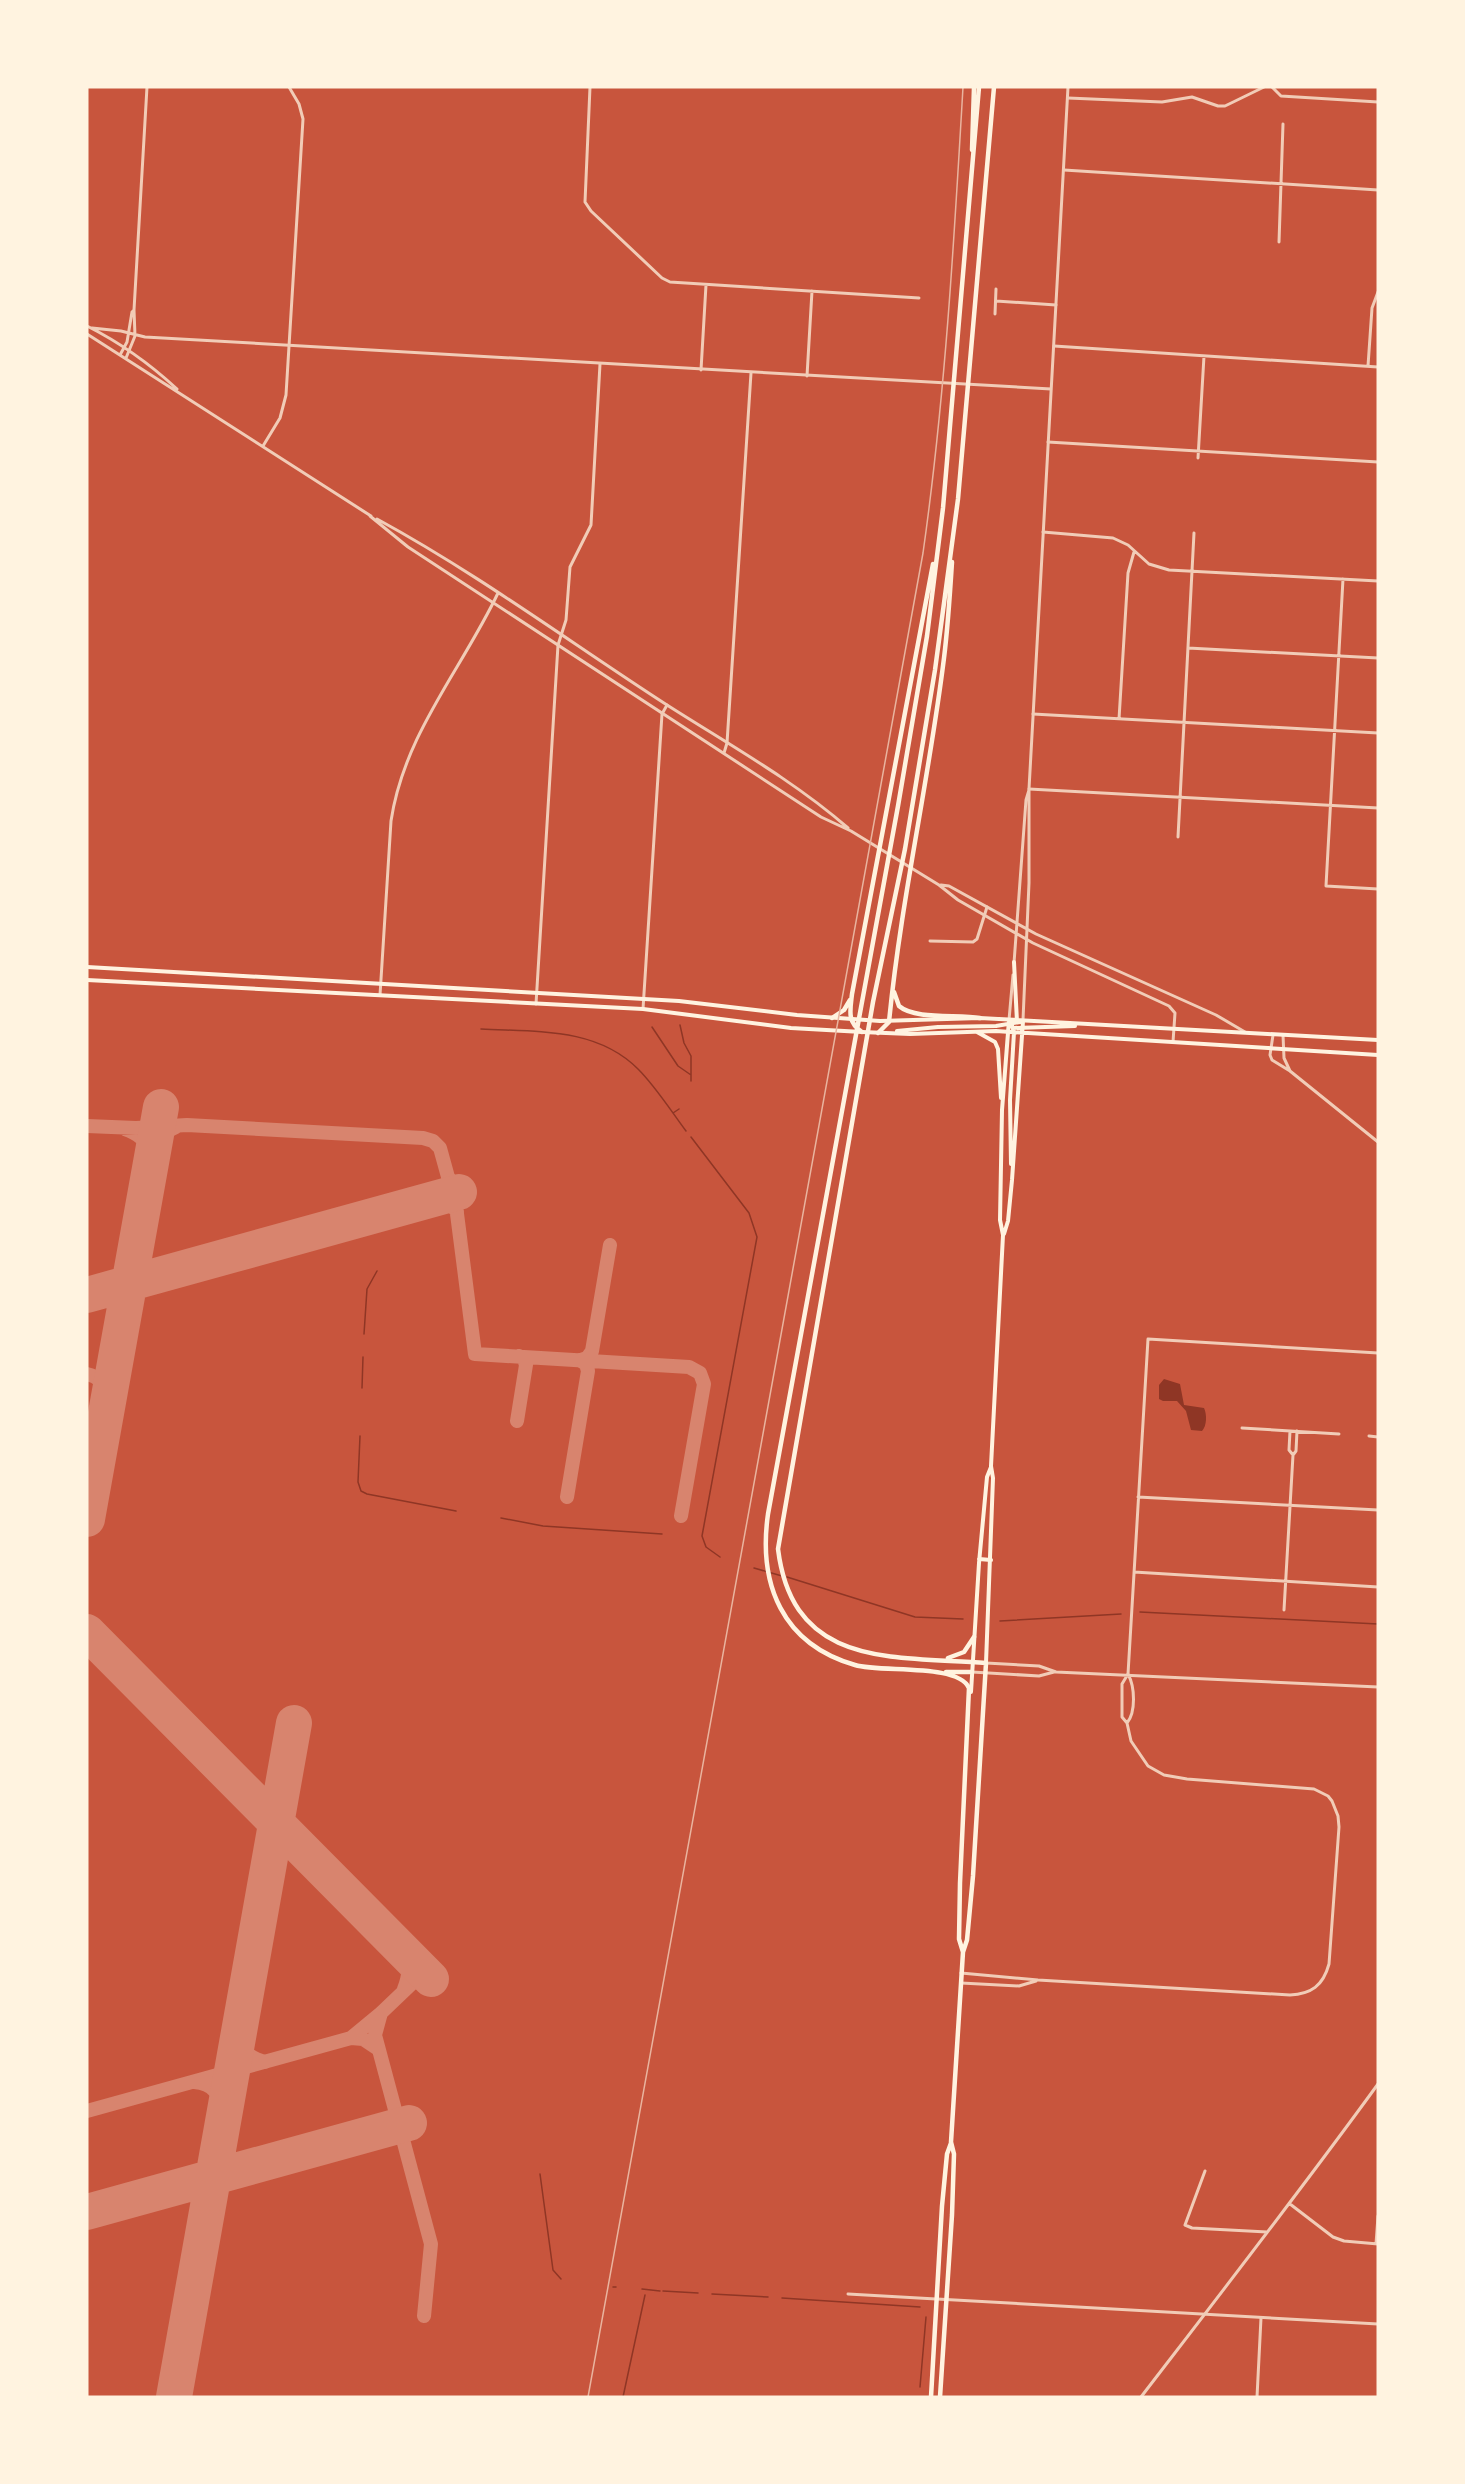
<svg xmlns="http://www.w3.org/2000/svg" width="1465" height="2484" font-family="Raleway,sans-serif">
<style>
.water{fill:#8f3625}
.lines{fill:none;stroke-linecap:round;stroke-linejoin:round}
.stream{stroke:#8f3625;stroke-width:1.5}
.taxiway{stroke:#d8846e;stroke-width:14}
.runway{stroke:#d8846e;stroke-width:36}
.minor{stroke:#f1ccb7;stroke-width:3}
.tertiary{stroke:#f1ccb7;stroke-width:3}
.secondary{stroke:#fff3e0;stroke-width:4}
.primary{stroke:#fff3e0;stroke-width:4.5}
.rail{stroke:#e9b49f;stroke-width:1.5}
</style>
<rect width="100%" height="100%" fill="#c8553d"/>
<path class="water" d="M 1164,1379 L 1180,1384 L 1184,1405 L 1204,1408 C 1207,1414 1207,1426 1202,1431 L 1191,1430 L 1186,1411 L 1177,1401 L 1163,1401 L 1159,1399 L 1159,1385 Z"/>
<g class="lines">
<path class="stream" d="M 680,1025 L 684,1043 L 691,1056 L 691,1081
M 652,1027 L 678,1066 L 691,1075
M 481,1029 C 536,1032 596,1027 638,1069 C 656,1087 671,1111 686,1131
M 673,1113 L 679,1109
M 691,1137 L 749,1213 L 757,1237 L 702,1536 L 706,1547 L 720,1557
M 364,1334 L 367,1289 L 377,1271
M 362,1388 L 363,1357
M 360,1436 L 358,1482 L 361,1491 L 367,1494 L 456,1511
M 501,1518 L 543,1526 L 662,1534
M 754,1568 L 782,1576
M 787,1577 L 915,1617 L 963,1619
M 1140,1612 L 1378,1624
M 1000,1621 L 1121,1614
M 540,2174 L 553,2270 L 561,2279
M 613,2287 L 616,2287
M 642,2289 L 660,2291
M 663,2291 L 698,2293
M 712,2294 L 768,2297
M 782,2298 L 920,2307
M 920,2387 L 926,2317
M 623,2397 L 645,2295"/>
<path class="taxiway" d="M 87,1126 L 136,1128 L 187,1125 L 423,1138 L 433,1141 L 440,1148 L 456,1206 L 475,1354 L 689,1367 L 700,1373 L 704,1384 L 681,1516
M 125,1129 C 169,1144 140,1179 142,1210
M 152,1160 C 155,1144 161,1133 176,1127
M 449,1178 L 446,1190 L 438,1198 L 450,1203 L 457,1212
M 581,1360 L 587,1358 L 592,1351 L 610,1245
M 87,1374 C 126,1383 94,1430 99,1454
M 517,1421 L 526,1365 L 524,1359 L 519,1356
M 567,1497 L 588,1371 L 586,1364 L 579,1360
M 394,1942 C 407,1960 413,1966 404,1989
M 424,1972 L 381,2013 L 375,2035 L 431,2244 L 424,2316
M 238,2037 C 243,2052 250,2058 265,2062
M 378,2049 L 363,2039 L 351,2038 L 380,2014
M 194,2082 C 215,2083 221,2097 225,2115
M 87,2111 L 351,2038"/>
<path class="runway" d="M 87,1295 L 459,1192
M 87,1519 L 161,1107
M 87,1632 L 431,1979
M 87,2212 L 409,2123
M 174,2397 L 294,1723"/>
<path class="minor" d="M 590,87 L 585,202 L 591,211 L 662,278 L 670,282 L 919,298
M 1272,87 L 1281,96 L 1378,102
M 1068,98 L 1162,102 L 1192,97 L 1218,106 L 1225,106 L 1264,87
M 1064,170 L 1378,190
M 1279,242 L 1283,124
M 996,301 L 1056,305
M 995,314 L 996,289
M 1054,346 L 1378,367
M 1368,366 L 1372,308 L 1378,292
M 701,370 L 706,285
M 807,376 L 812,291
M 1048,442 L 1378,462
M 263,446 L 280,418 L 286,395 L 303,119 L 299,104 L 289,87
M 1198,458 L 1204,356
M 1043,532 L 1113,538 L 1128,545 L 1149,564 L 1169,570 L 1378,581
M 1343,579 L 1326,886 L 1378,889
M 1188,648 L 1378,658
M 1033,714 L 1378,733
M 1119,719 L 1128,573 L 1134,552
M 724,753 L 727,743 L 751,373
M 1029,789 L 1378,808
M 1178,837 L 1194,533
M 930,941 L 973,942 L 977,939 L 987,907
M 536,1004 L 558,645 L 566,620 L 570,567 L 591,525 L 600,364
M 643,1009 L 662,714 L 667,705
M 1242,1428 L 1339,1434
M 1290,1431 L 1289,1450 L 1293,1455
M 1369,1436 L 1378,1437
M 1138,1497 L 1378,1510
M 1134,1572 L 1378,1587
M 1284,1610 L 1293,1455 L 1296,1451 L 1297,1431
M 986,1663 L 1039,1666 L 1056,1672 L 1378,1687
M 972,1672 L 1039,1676 L 1054,1672
M 1127,1723 C 1136,1712 1135,1687 1128,1674
M 961,1973 L 1038,1980 L 1290,1995 C 1311,1994 1323,1986 1329,1964 L 1339,1827 L 1338,1816 L 1332,1801 L 1328,1796 L 1314,1789 L 1187,1779 L 1164,1775 L 1148,1766 L 1131,1741 L 1127,1723 L 1122,1717 L 1122,1684 L 1128,1674 L 1148,1339 L 1378,1353
M 961,1983 L 1019,1986 L 1036,1981
M 1205,2171 L 1185,2225 L 1192,2228 L 1267,2232
M 1290,2204 L 1333,2237 L 1344,2241 L 1378,2244
M 1376,2244 L 1378,2216
M 848,2294 L 936,2299
M 1141,2397 C 1221,2293 1301,2190 1378,2084
M 1257,2397 L 1261,2318"/>
<path class="tertiary" d="M 87,326 C 119,342 151,365 177,389
M 92,328 L 121,331 L 145,337 L 1051,389
M 87,334 L 371,516
M 120,355 L 127,342 L 132,312 L 134,310
M 126,358 L 135,336 L 134,310 L 147,87
M 370,516 L 408,547 L 821,817 L 851,831 L 939,885 L 958,900 L 1033,943 L 1169,1006 L 1175,1013 L 1173,1042
M 377,519 C 478,574 571,643 667,705 C 728,744 793,780 848,828
M 941,885 L 949,886 L 1036,934 L 1216,1015 L 1245,1032
M 1014,963 L 1026,800 L 1029,790
M 380,995 L 391,821 C 404,734 462,669 498,593
M 1009,1020 L 1013,975
M 1023,1020 L 1029,883 L 1029,789 L 1068,87
M 1273,1035 L 1270,1055 L 1272,1060 L 1290,1071 L 1378,1142
M 1283,1035 L 1284,1058 L 1290,1071
M 937,2299 L 1378,2324"/>
<path class="secondary" d="M 1014,962 L 1017,1022
M 87,967 L 679,1001 L 797,1015 L 880,1021 L 980,1018 L 1378,1040
M 87,980 L 643,1009 L 791,1028 L 862,1032 L 910,1034 L 996,1031 L 1378,1055
M 1010,1020 L 1014,1032 L 1010,1100 L 1011,1164
M 1013,1028 L 1075,1026
M 897,1031 L 938,1027 L 996,1026 L 1020,1022
M 977,1032 L 995,1042 L 998,1049 L 1001,1098
M 1004,1234 L 1008,1221 L 1012,1180 L 1023,1021
M 979,1559 L 991,1560
M 986,1663 L 993,1478 L 991,1466 L 1003,1235 L 1000,1220 L 1002,1110 L 1009,1020
M 971,1692 L 979,1563 L 987,1477 L 991,1467"/>
<path class="primary" d="M 972,150 L 974,87
M 894,992 L 899,1006 C 915,1020 958,1014 980,1018
M 832,1018 L 844,1010 L 850,1000
M 862,1032 C 847,1022 850,1011 852,994 L 933,564
M 878,1033 L 889,1022 C 901,899 929,780 944,658 C 948,626 950,594 952,562
M 948,1658 L 964,1652 L 974,1637
M 946,1672 L 972,1672
M 963,1952 L 967,1940 L 973,1876 L 986,1663 C 893,1656 793,1669 778,1549 L 873,1002 L 905,849 L 935,670 L 958,499 L 994,87
M 931,2397 L 942,2206 L 947,2154 L 951,2143
M 940,2397 L 952,2215 L 954,2154 L 951,2142 L 963,1952 L 959,1939 L 960,1883 L 969,1688 C 958,1663 881,1673 855,1665 C 782,1644 758,1584 768,1514 L 898,806 L 927,636 L 943,508 L 979,87"/>
<path class="rail" d="M 588,2397 L 923,553 C 945,398 954,243 963,87"/>
</g>
<rect width="1465" height="2484" fill="none" stroke="#fff3e0" stroke-width="177"/>
</svg>
